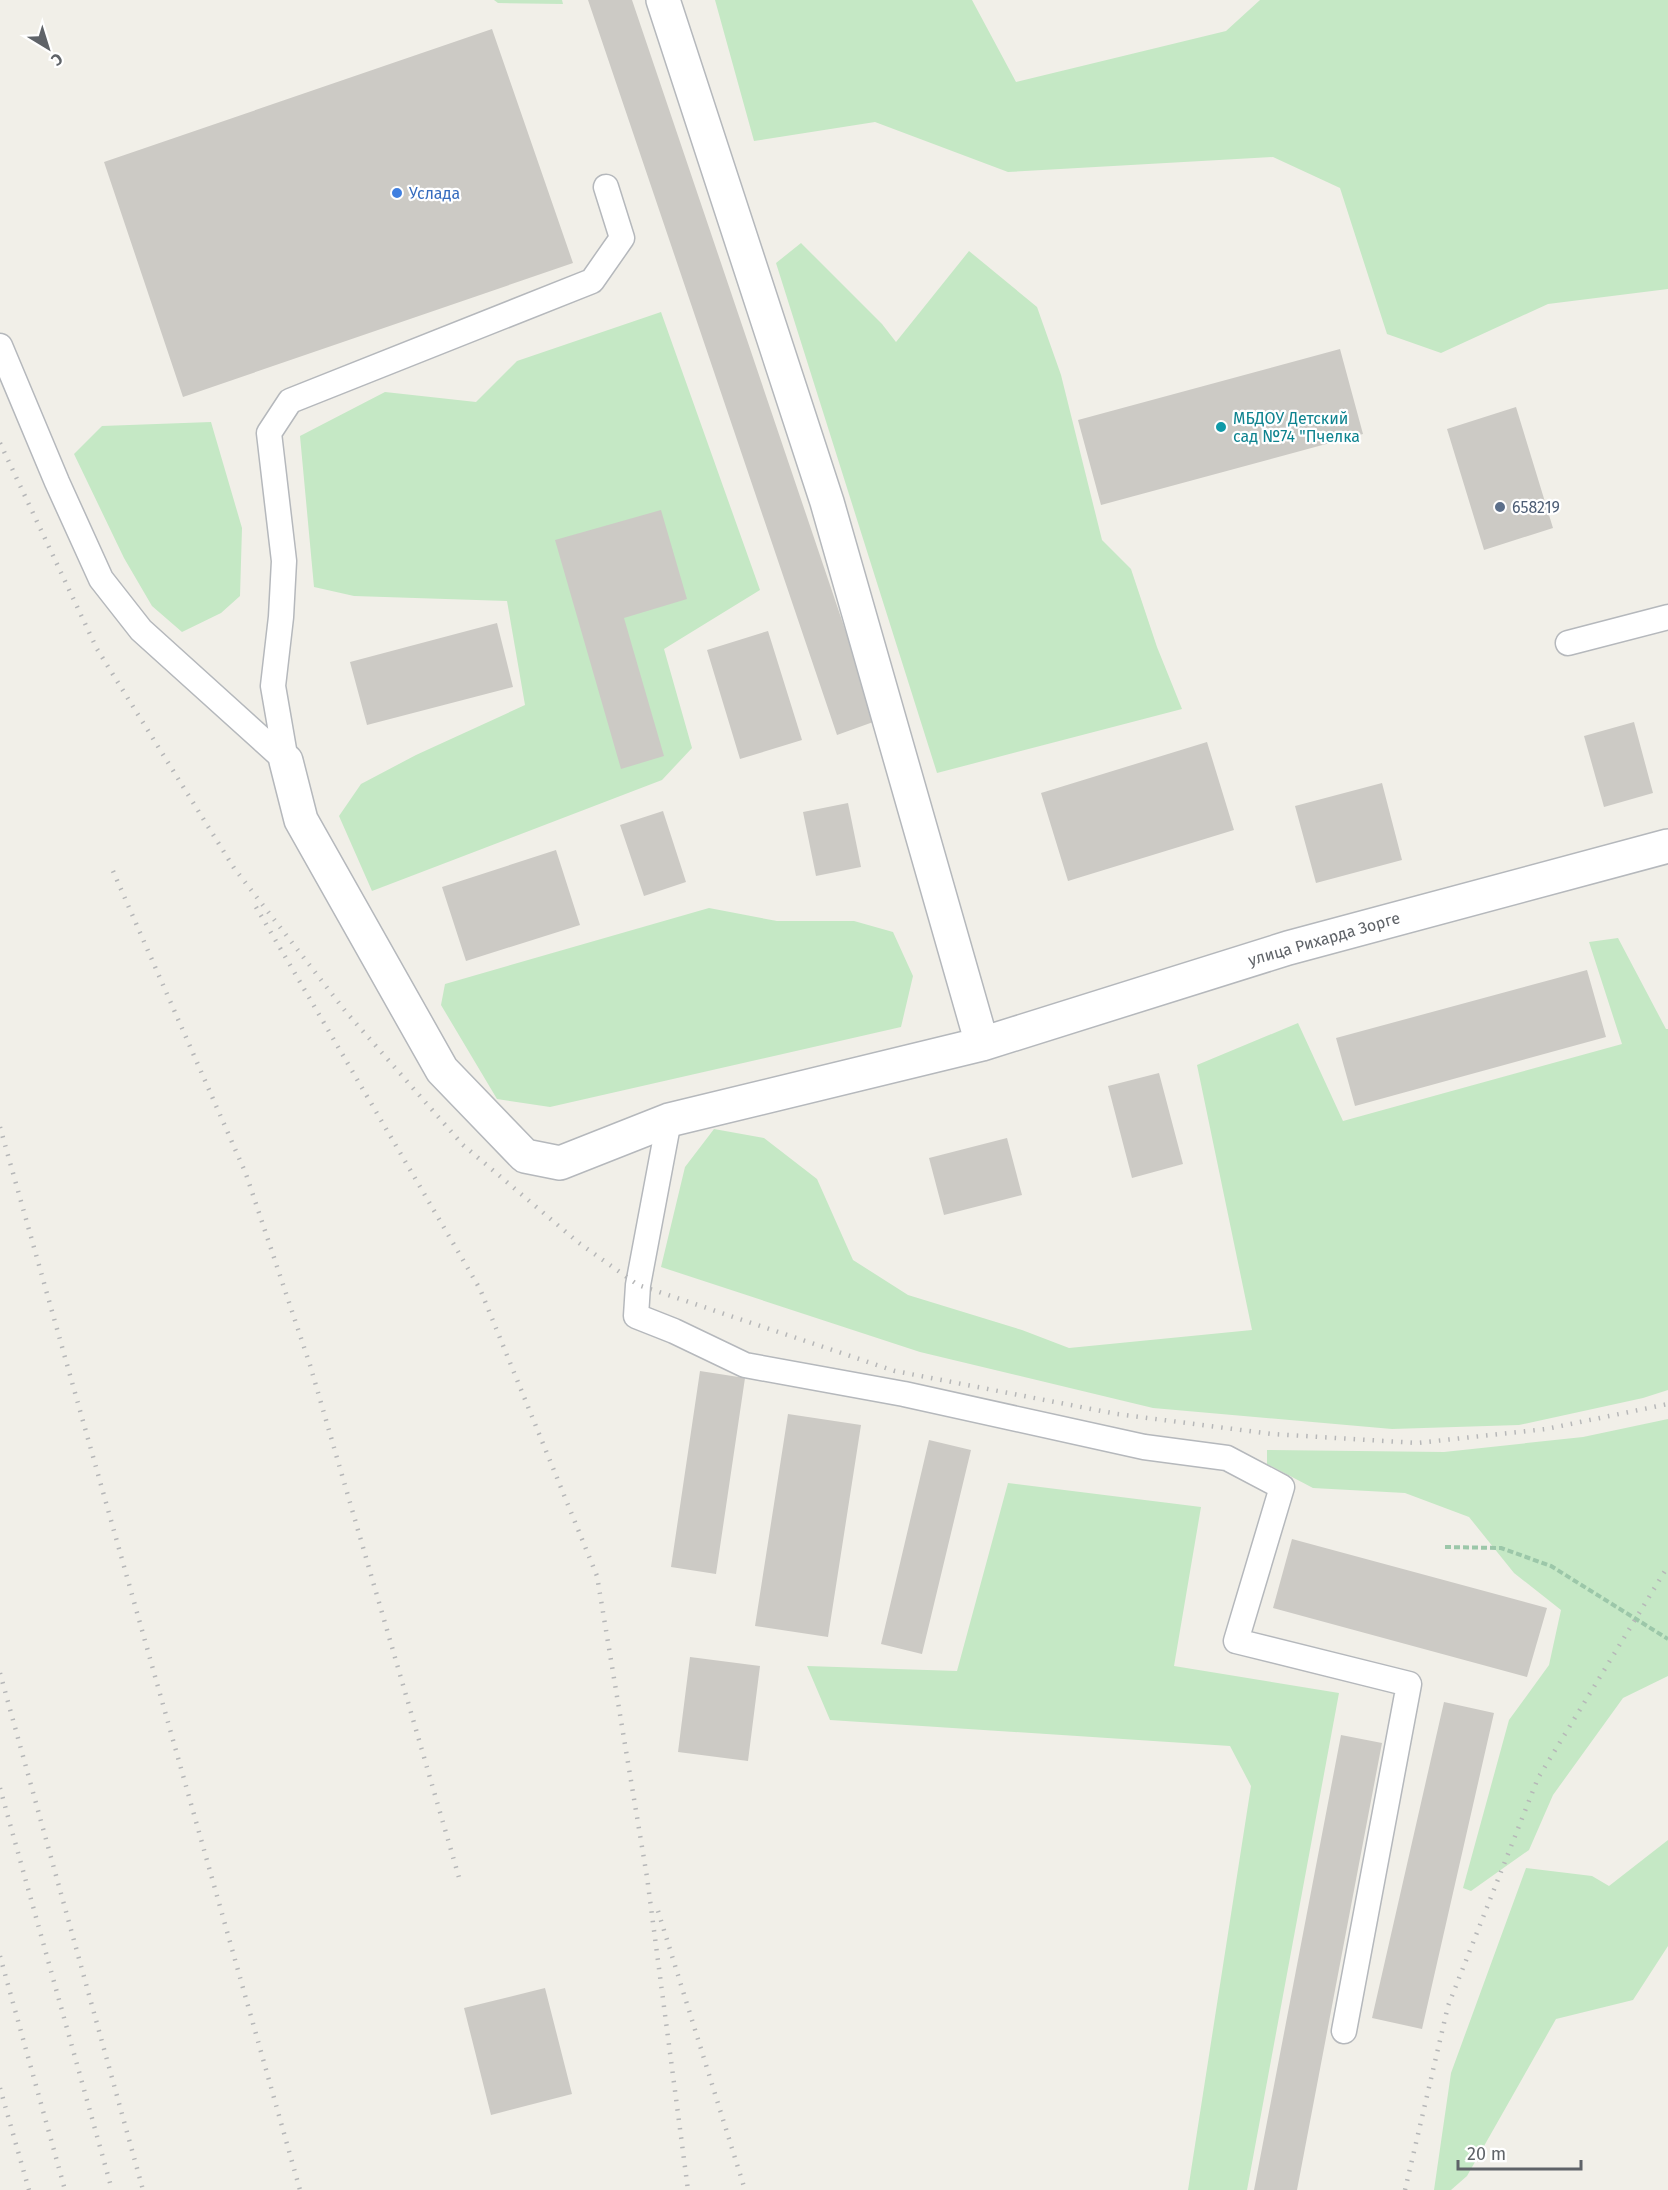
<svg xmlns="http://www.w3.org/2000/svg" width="1668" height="2190" font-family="'Fira Sans',sans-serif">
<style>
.green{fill:#c5e8c5}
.building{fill:#cccac5}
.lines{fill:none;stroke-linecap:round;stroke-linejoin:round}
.service-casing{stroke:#b5b8bc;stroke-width:27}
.minor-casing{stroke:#b5b8bc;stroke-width:36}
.path{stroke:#9cc7a9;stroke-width:4;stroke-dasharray:6 3;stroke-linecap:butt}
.service{stroke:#fff;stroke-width:24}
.minor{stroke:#fff;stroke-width:33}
.rail{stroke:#b6b7b8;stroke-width:4.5;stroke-dasharray:1.5 8;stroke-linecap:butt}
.shop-dot{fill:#3f7fe0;stroke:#fff;stroke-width:2}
.culture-dot{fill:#0f9aa8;stroke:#fff;stroke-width:2}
.service-dot{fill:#5c6f8a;stroke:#fff;stroke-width:2}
.labels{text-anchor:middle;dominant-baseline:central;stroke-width:4.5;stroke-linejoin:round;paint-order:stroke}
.shop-label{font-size:16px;fill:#366cbe;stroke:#fff;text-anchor:start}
.culture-label{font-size:16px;fill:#0d838f;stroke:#fff;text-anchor:start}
.service-label{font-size:16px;fill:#4e5e75;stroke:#fff;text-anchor:start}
.street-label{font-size:16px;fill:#5f6368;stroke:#fff}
</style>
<rect width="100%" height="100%" fill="#f1efe8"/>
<path class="green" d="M 494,0 L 562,0 L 563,4 L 498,3 Z
M 715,0 L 972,0 L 1016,82 L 1226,31 L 1260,0 L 1668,0 L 1668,289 L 1548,304 L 1441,353 L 1387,334 L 1340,188 L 1273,157 L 1008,172 L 875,122 L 754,141 Z
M 801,243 L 882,324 L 896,342 L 969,251 L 1037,307 L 1061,375 L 1102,540 L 1131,569 L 1157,647 L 1182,709 L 937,773 L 776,263 Z
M 661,312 L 760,590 L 664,649 L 692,748 L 662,780 L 372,891 L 339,816 L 361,784 L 416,755 L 525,705 L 507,601 L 354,596 L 314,587 L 300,436 L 385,392 L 476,402 L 517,361 Z
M 211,422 L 242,528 L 240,596 L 221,613 L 182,632 L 152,606 L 124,558 L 74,454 L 102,426 Z
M 709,908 L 777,921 L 854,921 L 893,932 L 913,976 L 901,1027 L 550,1107 L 497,1099 L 441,1005 L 445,984 Z
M 1618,938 L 1666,1029 L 1668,1029 L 1668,1390 L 1643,1398 L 1519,1425 L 1392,1429 L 1153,1408 L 920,1352 L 661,1267 L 685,1167 L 714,1129 L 764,1138 L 817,1179 L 853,1260 L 908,1295 L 1022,1330 L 1069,1348 L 1252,1330 L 1197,1065 L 1298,1023 L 1343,1121 L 1622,1044 L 1589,942 Z
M 1668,1419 L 1668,1676 L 1623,1698 L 1553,1795 L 1529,1850 L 1471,1891 L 1463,1888 L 1509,1720 L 1549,1665 L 1561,1610 L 1514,1573 L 1469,1517 L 1405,1493 L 1313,1488 L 1267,1464 L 1267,1450 L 1444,1452 L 1583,1437 Z
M 1008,1483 L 1201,1507 L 1174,1666 L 1339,1693 L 1247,2190 L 1188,2190 L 1251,1786 L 1230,1746 L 830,1720 L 807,1666 L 957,1671 Z
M 1668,1840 L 1668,1946 L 1633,2000 L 1556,2019 L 1467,2176 L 1451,2190 L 1434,2190 L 1451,2073 L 1526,1868 L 1592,1876 L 1609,1886 Z"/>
<path class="building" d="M 588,0 L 632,0 L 876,721 L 837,735 Z
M 492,29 L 573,263 L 183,397 L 104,162 Z
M 1340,349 L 1363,434 L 1101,505 L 1078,420 Z
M 1516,407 L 1553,528 L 1484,550 L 1447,429 Z
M 661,510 L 687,599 L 624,618 L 664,756 L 621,769 L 555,540 Z
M 497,623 L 513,687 L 367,725 L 350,662 Z
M 768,631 L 802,740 L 740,759 L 707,650 Z
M 1634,722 L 1653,793 L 1604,807 L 1584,736 Z
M 1207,742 L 1234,830 L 1068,881 L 1041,793 Z
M 1382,783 L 1402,860 L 1316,883 L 1295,806 Z
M 848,803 L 861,867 L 816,876 L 803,812 Z
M 663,811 L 686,882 L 644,896 L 620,825 Z
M 556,850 L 580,925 L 466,961 L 442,887 Z
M 1587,970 L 1606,1037 L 1355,1106 L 1336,1038 Z
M 1159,1073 L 1183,1164 L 1132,1178 L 1108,1086 Z
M 1007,1138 L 1022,1195 L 944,1215 L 929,1158 Z
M 700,1371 L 745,1378 L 716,1574 L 671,1567 Z
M 788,1414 L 861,1425 L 828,1637 L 755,1626 Z
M 929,1440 L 971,1450 L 922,1654 L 881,1644 Z
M 1292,1539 L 1547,1608 L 1527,1677 L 1273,1608 Z
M 690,1657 L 760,1666 L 748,1761 L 678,1752 Z
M 1444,1702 L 1494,1713 L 1422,2029 L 1372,2018 Z
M 1341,1735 L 1382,1743 L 1297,2190 L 1254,2190 Z
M 545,1988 L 572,2094 L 491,2115 L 464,2008 Z"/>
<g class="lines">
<defs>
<path id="service" d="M 0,346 L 57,482 L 101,579 L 141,630 L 286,761
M 1568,643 L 1668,617
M 286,761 L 273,686 L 281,617 L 284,561 L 269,433 L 290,401 L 592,281 L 622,238 L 606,187
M 669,1120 L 638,1285 L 636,1316 L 674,1331 L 745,1365 L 904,1394 L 1144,1447 L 1227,1458 L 1282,1487 L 1236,1641 L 1409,1684 L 1344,2031"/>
<path id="minor" d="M 663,0 L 827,502 L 982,1044
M 286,761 L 301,820 L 442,1070 L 525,1156 L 560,1163 L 669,1120 L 982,1044 L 1288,948 L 1668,846"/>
</defs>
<use href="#service" class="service-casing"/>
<use href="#minor" class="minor-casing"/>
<path class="path" d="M 1445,1547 L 1501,1548 L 1551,1566 L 1668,1639"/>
<use href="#service" class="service"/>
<use href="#minor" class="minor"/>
<path class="rail" d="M 0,443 L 97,649 L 234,868 L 346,1012 L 463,1145 L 579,1243 L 638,1285 L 895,1371 L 1117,1414 L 1272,1434 L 1417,1443 L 1546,1429 L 1668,1404
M 113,871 L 246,1174 L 310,1365 L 460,1881
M 256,907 L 480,1289 L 597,1576 L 647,1877 L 688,2190
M 0,1127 L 300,2190
M 0,1673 L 143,2190
M 0,1788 L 112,2190
M 658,1911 L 745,2190
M 0,1956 L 65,2190
M 0,2088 L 29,2190
M 1405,2190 L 1448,2006 L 1538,1778 L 1668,1566"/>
</g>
<circle class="shop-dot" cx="397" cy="193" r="6"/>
<circle class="culture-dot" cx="1221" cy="427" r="6"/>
<circle class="service-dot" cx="1500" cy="507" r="6"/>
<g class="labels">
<g class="shop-label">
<text x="409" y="193">Услада</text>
</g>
<g class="culture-label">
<text x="1233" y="418">МБДОУ Детский<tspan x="1233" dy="18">сад №74 "Пчелка</tspan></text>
</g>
<g class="service-label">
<text x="1512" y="507">658219</text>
</g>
<g class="street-label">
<text transform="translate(1324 939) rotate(-16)">улица Рихарда Зорге</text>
</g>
</g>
<g transform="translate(48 48) rotate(142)" stroke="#ffffff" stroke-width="4.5" paint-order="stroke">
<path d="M0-4.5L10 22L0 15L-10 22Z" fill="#5f6368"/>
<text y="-9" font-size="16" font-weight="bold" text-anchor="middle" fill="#5f6368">С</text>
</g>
<path d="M1458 2160v9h123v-9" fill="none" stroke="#5f6368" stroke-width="3"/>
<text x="1467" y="2160" font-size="18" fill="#5f6368" stroke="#ffffff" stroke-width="4.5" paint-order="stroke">20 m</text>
</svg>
